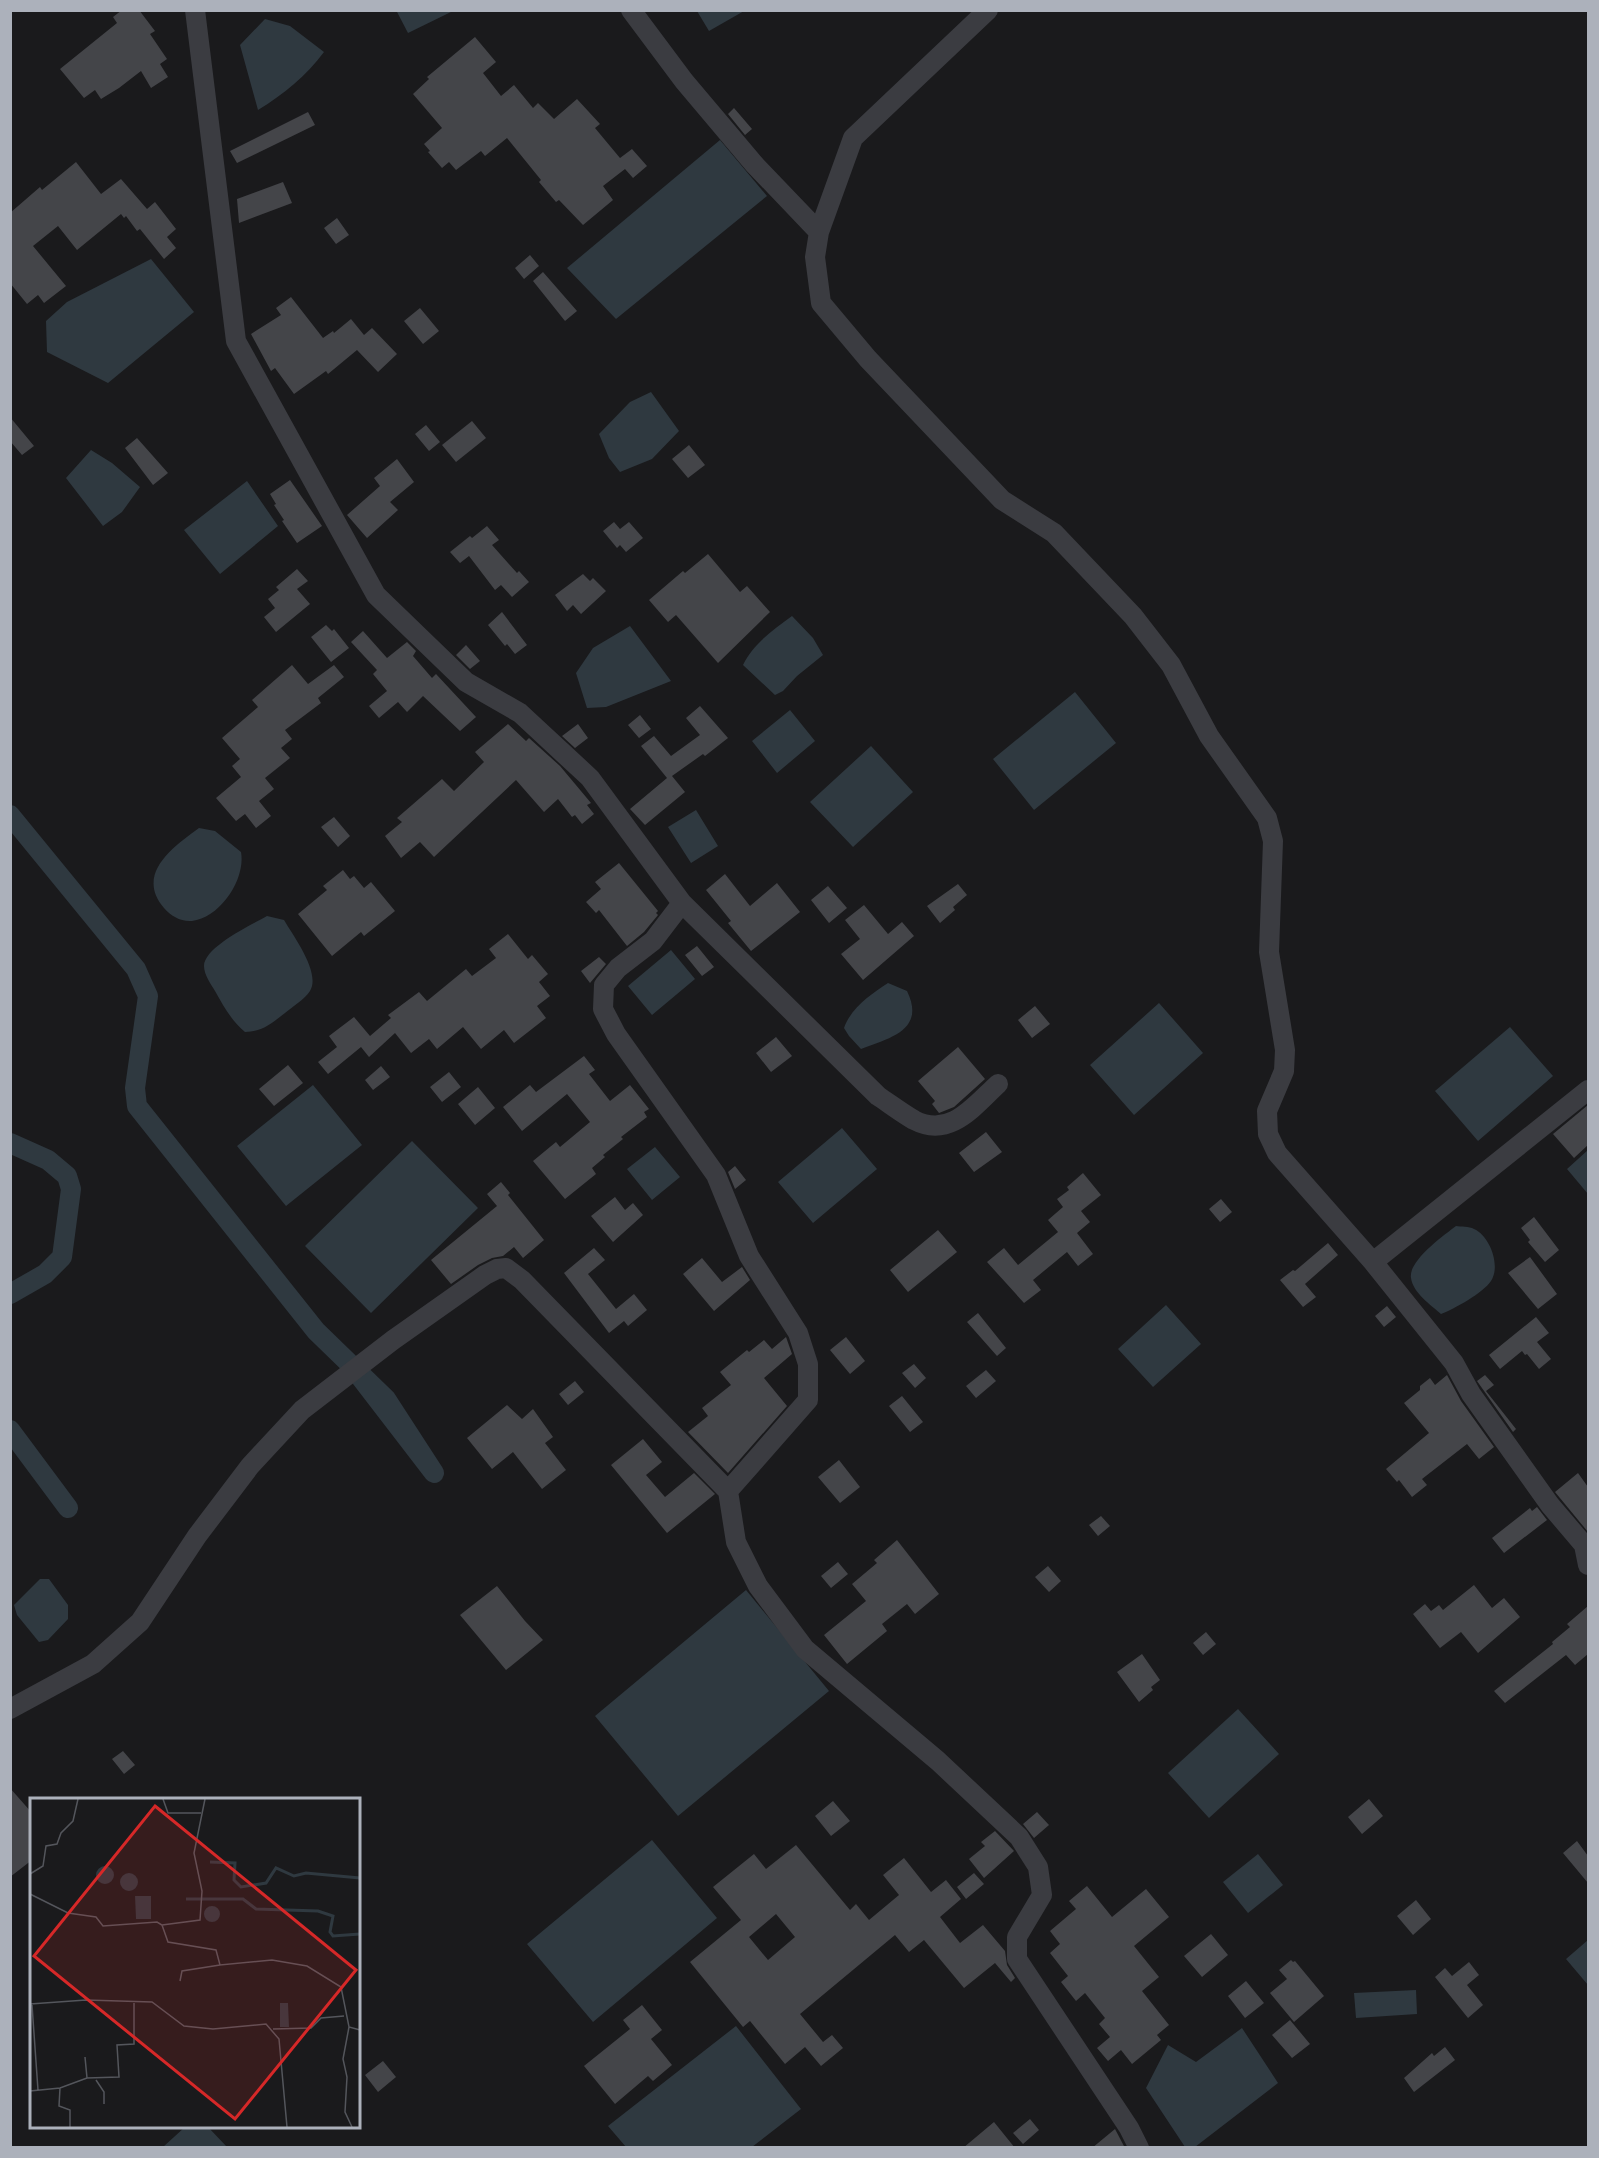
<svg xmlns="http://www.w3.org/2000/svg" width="1599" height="2158" font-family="Rubik,sans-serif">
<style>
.water{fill:#2f3940}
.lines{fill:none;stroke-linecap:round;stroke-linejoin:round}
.canal{stroke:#2f3940;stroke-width:20}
.building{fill:#444549;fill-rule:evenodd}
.minor{stroke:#3b3c41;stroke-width:20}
.inset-river{fill:none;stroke:#2f3940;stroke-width:3}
.inset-road{fill:none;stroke:#54565c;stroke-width:1.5}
.view{fill:#d62828;fill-opacity:0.15;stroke:#d62828;stroke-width:3}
.inset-edge{fill:none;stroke:#acb1bb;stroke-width:3}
</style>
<rect width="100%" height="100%" fill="#1a1a1c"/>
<path class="water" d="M 396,10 L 453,10 L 453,11 L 408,33 Z
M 697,11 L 744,11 L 709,31 Z
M 265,19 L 290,26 L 324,52 C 306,76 284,94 258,110 L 240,45 Z
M 720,140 L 767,196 L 616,319 L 567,268 Z
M 151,259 L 194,312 L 108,383 L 47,352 L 46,321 L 67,302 Z
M 651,392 L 679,431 L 652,459 L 620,472 L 609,458 L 599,434 L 630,402 Z
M 91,450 L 112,463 L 140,487 L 122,512 L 103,526 L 66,478 Z
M 247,481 L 278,526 L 220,574 L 184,530 Z
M 792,616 L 813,638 L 823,655 L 797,676 L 783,691 L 775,695 L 743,665 C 754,643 773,630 792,616 Z
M 630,626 L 671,681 L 606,707 L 587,708 L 576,673 L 593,648 Z
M 1075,692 L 1116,743 L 1034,810 L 993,759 Z
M 790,710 L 815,741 L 777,773 L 752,741 Z
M 871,746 L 913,792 L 853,847 L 810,802 Z
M 696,810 L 718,846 L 691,863 L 668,827 Z
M 199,828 L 215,831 L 241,852 C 246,879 220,918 192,921 C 181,922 171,916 164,908 C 135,874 173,847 199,828 Z
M 267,916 L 284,920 C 294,937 321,973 310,991 C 305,999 292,1007 285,1013 C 272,1023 262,1032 245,1032 C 231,1020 224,1007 215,991 C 211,984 204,975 204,966 C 204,947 251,925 267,916 Z
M 671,950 L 695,979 L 652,1015 L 628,986 Z
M 888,983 L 907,991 C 926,1030 890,1038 861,1049 L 849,1036 L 844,1028 C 851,1008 871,994 888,983 Z
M 1159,1003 L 1203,1053 L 1134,1115 L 1090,1065 Z
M 1510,1027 L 1553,1076 L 1478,1141 L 1435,1091 Z
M 313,1085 L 362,1145 L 286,1206 L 237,1146 Z
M 842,1128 L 877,1169 L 813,1223 L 778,1182 Z
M 412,1141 L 478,1208 L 371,1313 L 305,1246 Z
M 655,1147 L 680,1177 L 652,1200 L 627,1169 Z
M 1588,1150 L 1588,1194 L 1567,1169 Z
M 1456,1226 C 1461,1227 1469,1226 1474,1229 C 1490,1236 1501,1266 1491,1281 C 1483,1293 1454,1309 1441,1314 C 1431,1305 1413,1293 1411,1278 C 1408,1261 1443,1236 1456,1226 Z
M 1166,1305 L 1201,1344 L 1153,1387 L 1118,1349 Z
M 40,1579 L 49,1579 L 68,1605 L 68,1619 L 48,1640 L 39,1642 L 17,1615 L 14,1605 Z
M 746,1590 L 829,1691 L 678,1816 L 595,1716 Z
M 1238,1709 L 1279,1754 L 1209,1818 L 1168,1773 Z
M 652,1840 L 717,1918 L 593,2022 L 527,1944 Z
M 1258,1854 L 1283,1885 L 1248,1913 L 1223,1882 Z
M 1588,1940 L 1588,1985 L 1566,1959 Z
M 1416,1990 L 1417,2014 L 1356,2018 L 1354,1993 Z
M 736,2026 L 801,2109 L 752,2147 L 626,2147 L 608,2126 Z
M 1242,2028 L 1278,2083 L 1195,2147 L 1185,2147 L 1146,2088 L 1168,2045 L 1196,2062 Z
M 185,2127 L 208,2127 L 227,2147 L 163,2147 Z"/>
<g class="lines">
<path class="canal" d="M 10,815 L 136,969 L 148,996 L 135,1088 L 137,1106 L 316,1331 L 386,1399 L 434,1473 L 351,1365
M 10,1143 L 48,1160 L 67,1176 L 71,1189 L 62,1257 L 45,1274 L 10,1294
M 10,1430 L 68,1508"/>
</g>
<path class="building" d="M 122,10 L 139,10 L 155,31 L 150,34 L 167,59 L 160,64 L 168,77 L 151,88 L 141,71 L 119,88 L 101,99 L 95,90 L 84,98 L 60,69 L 117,23 L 113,17 Z
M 475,37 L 496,62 L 483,73 L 501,96 L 514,85 L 533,108 L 538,103 L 554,119 L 577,99 L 600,124 L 595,128 L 620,158 L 632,149 L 647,166 L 633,178 L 625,169 L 603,186 L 613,200 L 583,225 L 559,200 L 556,202 L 539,182 L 541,180 L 507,138 L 485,156 L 481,151 L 456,170 L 449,162 L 442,168 L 428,152 L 430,151 L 424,144 L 442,128 L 413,94 L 429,79 L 427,77 Z
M 734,108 L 752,129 L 745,135 L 728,114 Z
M 308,112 L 315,125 L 237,163 L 230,151 Z
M 76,162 L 101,194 L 121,179 L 147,209 L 155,202 L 176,229 L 167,237 L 176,248 L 164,259 L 140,229 L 137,231 L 126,216 L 124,218 L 121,214 L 77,250 L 58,226 L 33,246 L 66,286 L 44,303 L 38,295 L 27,304 L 10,283 L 10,213 L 40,187 L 42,190 Z
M 283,182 L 292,203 L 239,223 L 237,199 Z
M 337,218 L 349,235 L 336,244 L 324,228 Z
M 530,255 L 539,266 L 524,279 L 515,268 Z
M 543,272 L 577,311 L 565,321 L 533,281 Z
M 291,297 L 323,338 L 333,331 L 334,333 L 351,319 L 364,335 L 372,328 L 397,354 L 378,372 L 357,350 L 328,374 L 326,371 L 294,394 L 275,368 L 271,371 L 251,334 L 281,315 L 276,308 Z
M 420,308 L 439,331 L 423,344 L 404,321 Z
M 10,417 L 34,446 L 22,455 L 10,441 Z
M 472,421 L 486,438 L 456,462 L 442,445 Z
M 426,425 L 440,442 L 429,451 L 415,434 Z
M 137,438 L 168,473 L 153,485 L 125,448 Z
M 689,445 L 705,465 L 688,478 L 672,459 Z
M 397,459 L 414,482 L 390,502 L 398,510 L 367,538 L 347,515 L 380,486 L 374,478 Z
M 290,480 L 322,526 L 297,543 L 282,521 L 284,520 L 274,505 L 276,504 L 270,494 Z
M 614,522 L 620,529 L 629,522 L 643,538 L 626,552 L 620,545 L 617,548 L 603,531 Z
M 487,526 L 499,540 L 492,545 L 517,573 L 519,571 L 529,582 L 512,597 L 501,585 L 495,590 L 469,556 L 460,563 L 450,552 L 470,536 L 472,538 Z
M 708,554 L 740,592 L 747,586 L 770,612 L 718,663 L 676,615 L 668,622 L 649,600 L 683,571 L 685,573 Z
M 297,569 L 308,581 L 297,589 L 310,604 L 276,632 L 264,617 L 275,608 L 268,599 L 279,590 L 276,587 Z
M 583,574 L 590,581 L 593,578 L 606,591 L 581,614 L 573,605 L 567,611 L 555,595 Z
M 502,612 L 527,645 L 515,654 L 507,644 L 505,646 L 488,625 Z
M 326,625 L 332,631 L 334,629 L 349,648 L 331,662 L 311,637 Z
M 363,631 L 387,658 L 407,642 L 416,651 L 413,656 L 432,678 L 436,674 L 476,717 L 460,731 L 423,696 L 407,712 L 398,702 L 379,718 L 369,706 L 387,691 L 373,674 L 377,670 L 351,642 Z
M 466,645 L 480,661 L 470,669 L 456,655 Z
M 292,665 L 308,684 L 334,665 L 344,677 L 318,698 L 321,703 L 285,730 L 292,739 L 281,748 L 290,758 L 265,778 L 274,789 L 259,801 L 271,816 L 256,828 L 245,814 L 236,821 L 216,798 L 241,777 L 232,766 L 240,759 L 222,738 L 258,707 L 252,700 Z
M 700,706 L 728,738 L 705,756 L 703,754 L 672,776 L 685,792 L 645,825 L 630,809 L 667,778 L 641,746 L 654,736 L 671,756 L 700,735 L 686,718 Z
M 640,715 L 651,729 L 639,738 L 628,725 Z
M 508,724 L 526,741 L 529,738 L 560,766 L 591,803 L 587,805 L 594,814 L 582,824 L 575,815 L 572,817 L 558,799 L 544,812 L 516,780 L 434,857 L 420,842 L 401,858 L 385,836 L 402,822 L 397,818 L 442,779 L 454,791 L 484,762 L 475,752 Z
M 578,724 L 588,738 L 575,748 L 562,736 Z
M 334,817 L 350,836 L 338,847 L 321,827 Z
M 619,863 L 658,911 L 656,913 L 658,915 L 644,932 L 627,946 L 599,910 L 596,913 L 586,902 L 601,889 L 595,882 Z
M 343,870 L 350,879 L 354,876 L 364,888 L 371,882 L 395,911 L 364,936 L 361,932 L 332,956 L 298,914 L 327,890 L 323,886 Z
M 725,874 L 750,906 L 777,883 L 800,912 L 751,951 L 728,923 L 731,921 L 706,890 Z
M 958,884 L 967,895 L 953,907 L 955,910 L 940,923 L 927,906 Z
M 828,886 L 847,908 L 829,923 L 811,900 Z
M 864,905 L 888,934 L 902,922 L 914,936 L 863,980 L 841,954 L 860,939 L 845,920 Z
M 508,934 L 528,959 L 532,955 L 548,974 L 539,982 L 550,996 L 537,1006 L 546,1018 L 514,1043 L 504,1030 L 481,1049 L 463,1027 L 437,1049 L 429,1039 L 411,1053 L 395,1033 L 369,1057 L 361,1047 L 328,1074 L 318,1062 L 337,1047 L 329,1036 L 354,1017 L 370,1036 L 391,1018 L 388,1015 L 419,992 L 427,1001 L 466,969 L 472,976 L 496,958 L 489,949 Z
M 697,946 L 714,967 L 702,976 L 685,955 Z
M 599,957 L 606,964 L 590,983 L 581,971 Z
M 1035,1006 L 1050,1024 L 1032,1038 L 1018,1020 Z
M 776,1037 L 792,1056 L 771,1072 L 756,1053 Z
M 958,1047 L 985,1079 L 954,1107 L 939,1113 L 932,1104 L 935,1101 L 918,1081 Z
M 584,1056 L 595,1070 L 589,1074 L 610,1101 L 630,1085 L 649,1109 L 644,1112 L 647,1117 L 621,1137 L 623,1139 L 603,1155 L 605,1157 L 592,1168 L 596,1174 L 565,1199 L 533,1161 L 556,1142 L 560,1147 L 590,1122 L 567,1094 L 522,1131 L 503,1107 L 530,1085 L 536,1092 Z
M 288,1065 L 303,1083 L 274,1106 L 259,1089 Z
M 381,1066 L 390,1077 L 373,1090 L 365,1080 Z
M 449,1072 L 461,1087 L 442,1102 L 430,1087 Z
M 478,1087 L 495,1108 L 475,1125 L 458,1104 Z
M 1588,1105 L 1588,1145 L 1574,1158 L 1553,1134 Z
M 986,1132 L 1002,1152 L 974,1172 L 959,1153 Z
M 735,1166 L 746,1180 L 735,1189 L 728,1172 Z
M 1083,1173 L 1101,1195 L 1081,1211 L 1090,1222 L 1077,1233 L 1093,1254 L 1078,1266 L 1067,1252 L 1033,1280 L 1041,1290 L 1024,1303 L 987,1262 L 1004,1248 L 1018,1265 L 1058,1232 L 1048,1220 L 1063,1207 L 1057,1199 L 1069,1190 L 1067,1187 Z
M 501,1182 L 510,1193 L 508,1195 L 544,1240 L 523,1258 L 514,1247 L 503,1256 L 492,1258 L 478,1265 L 451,1284 L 431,1260 L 497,1206 L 487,1194 Z
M 615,1197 L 625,1210 L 633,1203 L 643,1215 L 613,1242 L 591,1216 Z
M 1221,1199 L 1232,1212 L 1220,1222 L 1209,1209 Z
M 1534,1217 L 1559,1250 L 1545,1262 L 1528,1242 L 1530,1240 L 1521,1228 Z
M 938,1230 L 957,1252 L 908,1292 L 890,1270 Z
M 1328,1243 L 1338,1255 L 1305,1284 L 1316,1297 L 1303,1307 L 1280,1280 L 1293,1270 L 1295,1271 Z
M 594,1248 L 605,1260 L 588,1274 L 616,1309 L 634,1294 L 647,1310 L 628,1326 L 624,1321 L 609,1333 L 564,1273 Z
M 1530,1257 L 1557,1294 L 1538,1309 L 1508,1273 Z
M 702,1258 L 722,1282 L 742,1267 L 750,1280 L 714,1311 L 683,1274 Z
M 1387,1306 L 1396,1317 L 1384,1327 L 1375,1316 Z
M 978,1313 L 1006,1348 L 997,1356 L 967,1322 Z
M 1536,1317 L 1549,1333 L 1537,1342 L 1551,1359 L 1539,1369 L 1527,1354 L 1525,1355 L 1522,1351 L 1500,1369 L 1489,1355 Z
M 786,1337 L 792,1354 L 764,1378 L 787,1406 L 728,1473 L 688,1432 L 708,1416 L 702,1408 L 731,1385 L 720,1372 L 747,1350 L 749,1352 L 764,1340 L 772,1349 Z
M 846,1337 L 865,1361 L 850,1374 L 830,1350 Z
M 914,1364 L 926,1378 L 915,1388 L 902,1373 Z
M 986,1370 L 996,1381 L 976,1398 L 966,1386 Z
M 1447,1375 L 1461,1401 L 1494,1447 L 1479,1459 L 1467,1444 L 1422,1479 L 1427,1485 L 1412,1497 L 1399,1480 L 1397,1482 L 1386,1469 L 1429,1433 L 1404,1403 L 1420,1390 L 1420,1386 L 1430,1378 L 1435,1385 Z
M 1485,1375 L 1494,1385 L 1486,1391 L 1516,1429 L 1513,1432 L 1477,1381 Z
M 575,1381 L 584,1392 L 568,1405 L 559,1394 Z
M 902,1396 L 923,1422 L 910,1432 L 889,1406 Z
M 507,1405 L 522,1419 L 533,1409 L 553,1437 L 545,1443 L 566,1470 L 542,1489 L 513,1452 L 492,1469 L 467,1438 Z
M 643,1439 L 662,1462 L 646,1475 L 665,1497 L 694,1473 L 715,1494 L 667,1533 L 611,1465 Z
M 839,1460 L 860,1487 L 840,1503 L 818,1477 Z
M 1578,1473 L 1588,1487 L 1588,1532 L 1555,1492 Z
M 1537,1507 L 1547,1520 L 1504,1553 L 1492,1538 L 1530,1508 L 1532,1511 Z
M 1101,1516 L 1110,1526 L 1098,1536 L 1089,1525 Z
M 897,1540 L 939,1594 L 915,1614 L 907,1604 L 882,1624 L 887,1631 L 847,1664 L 824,1635 L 866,1601 L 852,1584 L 877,1563 L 874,1560 Z
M 838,1562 L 848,1574 L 831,1588 L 821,1576 Z
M 1048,1566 L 1061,1581 L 1049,1592 L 1035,1577 Z
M 1474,1585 L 1492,1608 L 1504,1598 L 1520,1617 L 1478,1653 L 1461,1632 L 1440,1648 L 1413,1614 L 1425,1604 L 1431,1611 L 1439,1605 L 1443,1610 Z
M 497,1586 L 525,1621 L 543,1640 L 506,1670 L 460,1615 Z
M 1588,1606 L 1588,1654 L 1575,1665 L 1566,1655 L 1505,1703 L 1494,1691 L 1553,1644 L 1552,1642 L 1570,1627 L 1567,1624 Z
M 1206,1632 L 1216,1644 L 1203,1655 L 1193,1643 Z
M 1142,1654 L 1160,1680 L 1151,1687 L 1153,1690 L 1139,1702 L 1117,1672 Z
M 123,1751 L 135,1765 L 124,1774 L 112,1759 Z
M 10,1788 L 32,1813 L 32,1860 L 10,1877 Z
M 1369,1799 L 1383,1816 L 1362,1834 L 1348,1817 Z
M 833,1801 L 850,1821 L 831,1836 L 815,1816 Z
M 1037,1812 L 1049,1825 L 1034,1838 L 1023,1824 Z
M 995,1831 L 1014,1851 L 984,1878 L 969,1859 L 985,1846 L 981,1842 Z
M 1577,1841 L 1588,1856 L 1588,1883 L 1563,1853 Z
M 796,1845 L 850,1910 L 856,1904 L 869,1920 L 899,1895 L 883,1875 L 904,1858 L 931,1892 L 946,1880 L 961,1899 L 940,1917 L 960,1943 L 983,1925 L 1005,1951 L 1007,1965 L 1015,1978 L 1011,1982 L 995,1963 L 964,1988 L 924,1940 L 909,1952 L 895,1935 L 800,2014 L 823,2042 L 832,2035 L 843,2048 L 821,2066 L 805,2047 L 785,2064 L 750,2021 L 743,2027 L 690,1962 L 741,1920 L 713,1887 L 754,1854 L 766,1869 ZM 776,1914 L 795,1937 L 768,1960 L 749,1937 Z
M 974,1873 L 984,1884 L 966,1899 L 957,1887 Z
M 1087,1886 L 1112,1917 L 1146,1889 L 1169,1917 L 1134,1946 L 1159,1977 L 1142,1991 L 1169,2025 L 1157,2035 L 1161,2040 L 1132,2064 L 1121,2050 L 1108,2061 L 1097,2048 L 1110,2037 L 1099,2024 L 1105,2018 L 1085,1993 L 1076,2001 L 1061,1982 L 1068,1976 L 1050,1953 L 1060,1944 L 1050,1931 L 1076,1909 L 1069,1901 Z
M 1416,1900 L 1431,1919 L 1413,1935 L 1397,1916 Z
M 1211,1934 L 1228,1955 L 1202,1977 L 1184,1956 Z
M 1291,1960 L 1293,1962 L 1295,1961 L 1324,1996 L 1294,2022 L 1270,1993 L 1287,1979 L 1279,1970 Z
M 1469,1962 L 1479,1975 L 1467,1985 L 1483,2005 L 1468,2018 L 1435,1977 L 1445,1968 L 1452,1976 Z
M 1246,1981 L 1264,2003 L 1245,2018 L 1228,1996 Z
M 642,2005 L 662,2030 L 651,2039 L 672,2065 L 653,2081 L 648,2076 L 615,2104 L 584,2066 L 630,2029 L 623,2020 Z
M 1290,2020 L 1310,2044 L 1292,2058 L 1272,2035 Z
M 1445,2047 L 1455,2060 L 1414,2092 L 1404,2078 L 1432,2053 L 1434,2056 Z
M 383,2061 L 396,2077 L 378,2092 L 365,2075 Z
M 1030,2119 L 1039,2130 L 1023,2144 L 1013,2133 Z
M 994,2122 L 1015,2148 L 963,2148 Z
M 1115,2129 L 1125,2148 L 1092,2148 Z"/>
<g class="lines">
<path class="minor" d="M 195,10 L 236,341 L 376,595 L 466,682 L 520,713 L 590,778 L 682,903 L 653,941 L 618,968 L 604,985 L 603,1009 L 616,1034 L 716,1175 L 749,1256 L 798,1333 L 808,1364 L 808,1400 L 728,1491 L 736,1542 L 758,1586 L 805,1649 L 938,1761 L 1019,1837 L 1038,1867 L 1042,1895 L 1017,1937 L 1017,1959 L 1129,2128 L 1139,2148
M 631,10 L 684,81 L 754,164 L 819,232
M 988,10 L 853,138 L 819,232 L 815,257 L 821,303 L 868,359 L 1002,500 L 1054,533 L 1133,616 L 1171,665 L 1209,736 L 1267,818 L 1273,841 L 1269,952 L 1285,1050 L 1284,1071 L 1267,1111 L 1268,1134 L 1277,1153 L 1373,1262 L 1454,1363 L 1471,1394 L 1550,1505 L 1584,1545 L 1588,1565
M 682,903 L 878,1096 C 890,1104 902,1113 914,1120 C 950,1139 974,1106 998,1084
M 1373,1262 L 1588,1090
M 10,1709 L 93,1664 L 140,1622 L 197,1536 L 250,1466 L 302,1410 L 393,1340 L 485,1275 L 497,1269 L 506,1268 L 522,1280 L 728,1491"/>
</g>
<g transform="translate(30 1798)">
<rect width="330" height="330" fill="#1a1a1c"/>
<path d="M66 77a9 9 0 1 1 18 0a9 9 0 1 1-18 0ZM90 84a9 9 0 1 1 18 0a9 9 0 1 1-18 0ZM 105,98 L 121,98 L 121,121 L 106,121 ZM174 116a8 8 0 1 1 16 0a8 8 0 1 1-16 0ZM 250,205 L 258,205 L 259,229 L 250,229 Z" fill="#2f3940"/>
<path class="inset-river" d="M 180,64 L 205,65 L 204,82 L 211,89 L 236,85 L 246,70 L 264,78 L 276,75 L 330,80M 171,101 L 156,101 L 213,101 L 226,111 L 288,113 L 303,118 L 300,134 L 303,138 L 330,136"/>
<path class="inset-road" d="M 133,1 L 138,15 L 171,15M 0,76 L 13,68 L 16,48 L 27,46 L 31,35 L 43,23 L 48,1M 0,96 L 38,115 L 66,119 L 73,128 L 127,124 L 132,127 L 138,144 L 186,152 L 190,167 L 242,162 L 277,168 L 311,189 L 319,229 L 330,232M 132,127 L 170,122 L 172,93 L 164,55 L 175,1M 150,183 L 152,173 L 190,167M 0,206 L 56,202 L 122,204 L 154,228 L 183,231 L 236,226 L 249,241 L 257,329M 2,207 L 8,292M 319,229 L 313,261 L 317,279 L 315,314 L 322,329M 243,231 L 281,230 L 291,220 L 314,218M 55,259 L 57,280 L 89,279 L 87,247 L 104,246 L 104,205M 66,282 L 74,294 L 74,306M 30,290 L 29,308 L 40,312 L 40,329M 0,293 L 30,290 L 57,280"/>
<path class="view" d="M 125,8 L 326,172 L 205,321 L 4,158 Z"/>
<rect width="330" height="330" class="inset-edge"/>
</g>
<rect width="1599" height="2158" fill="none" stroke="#acb1bb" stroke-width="24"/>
</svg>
